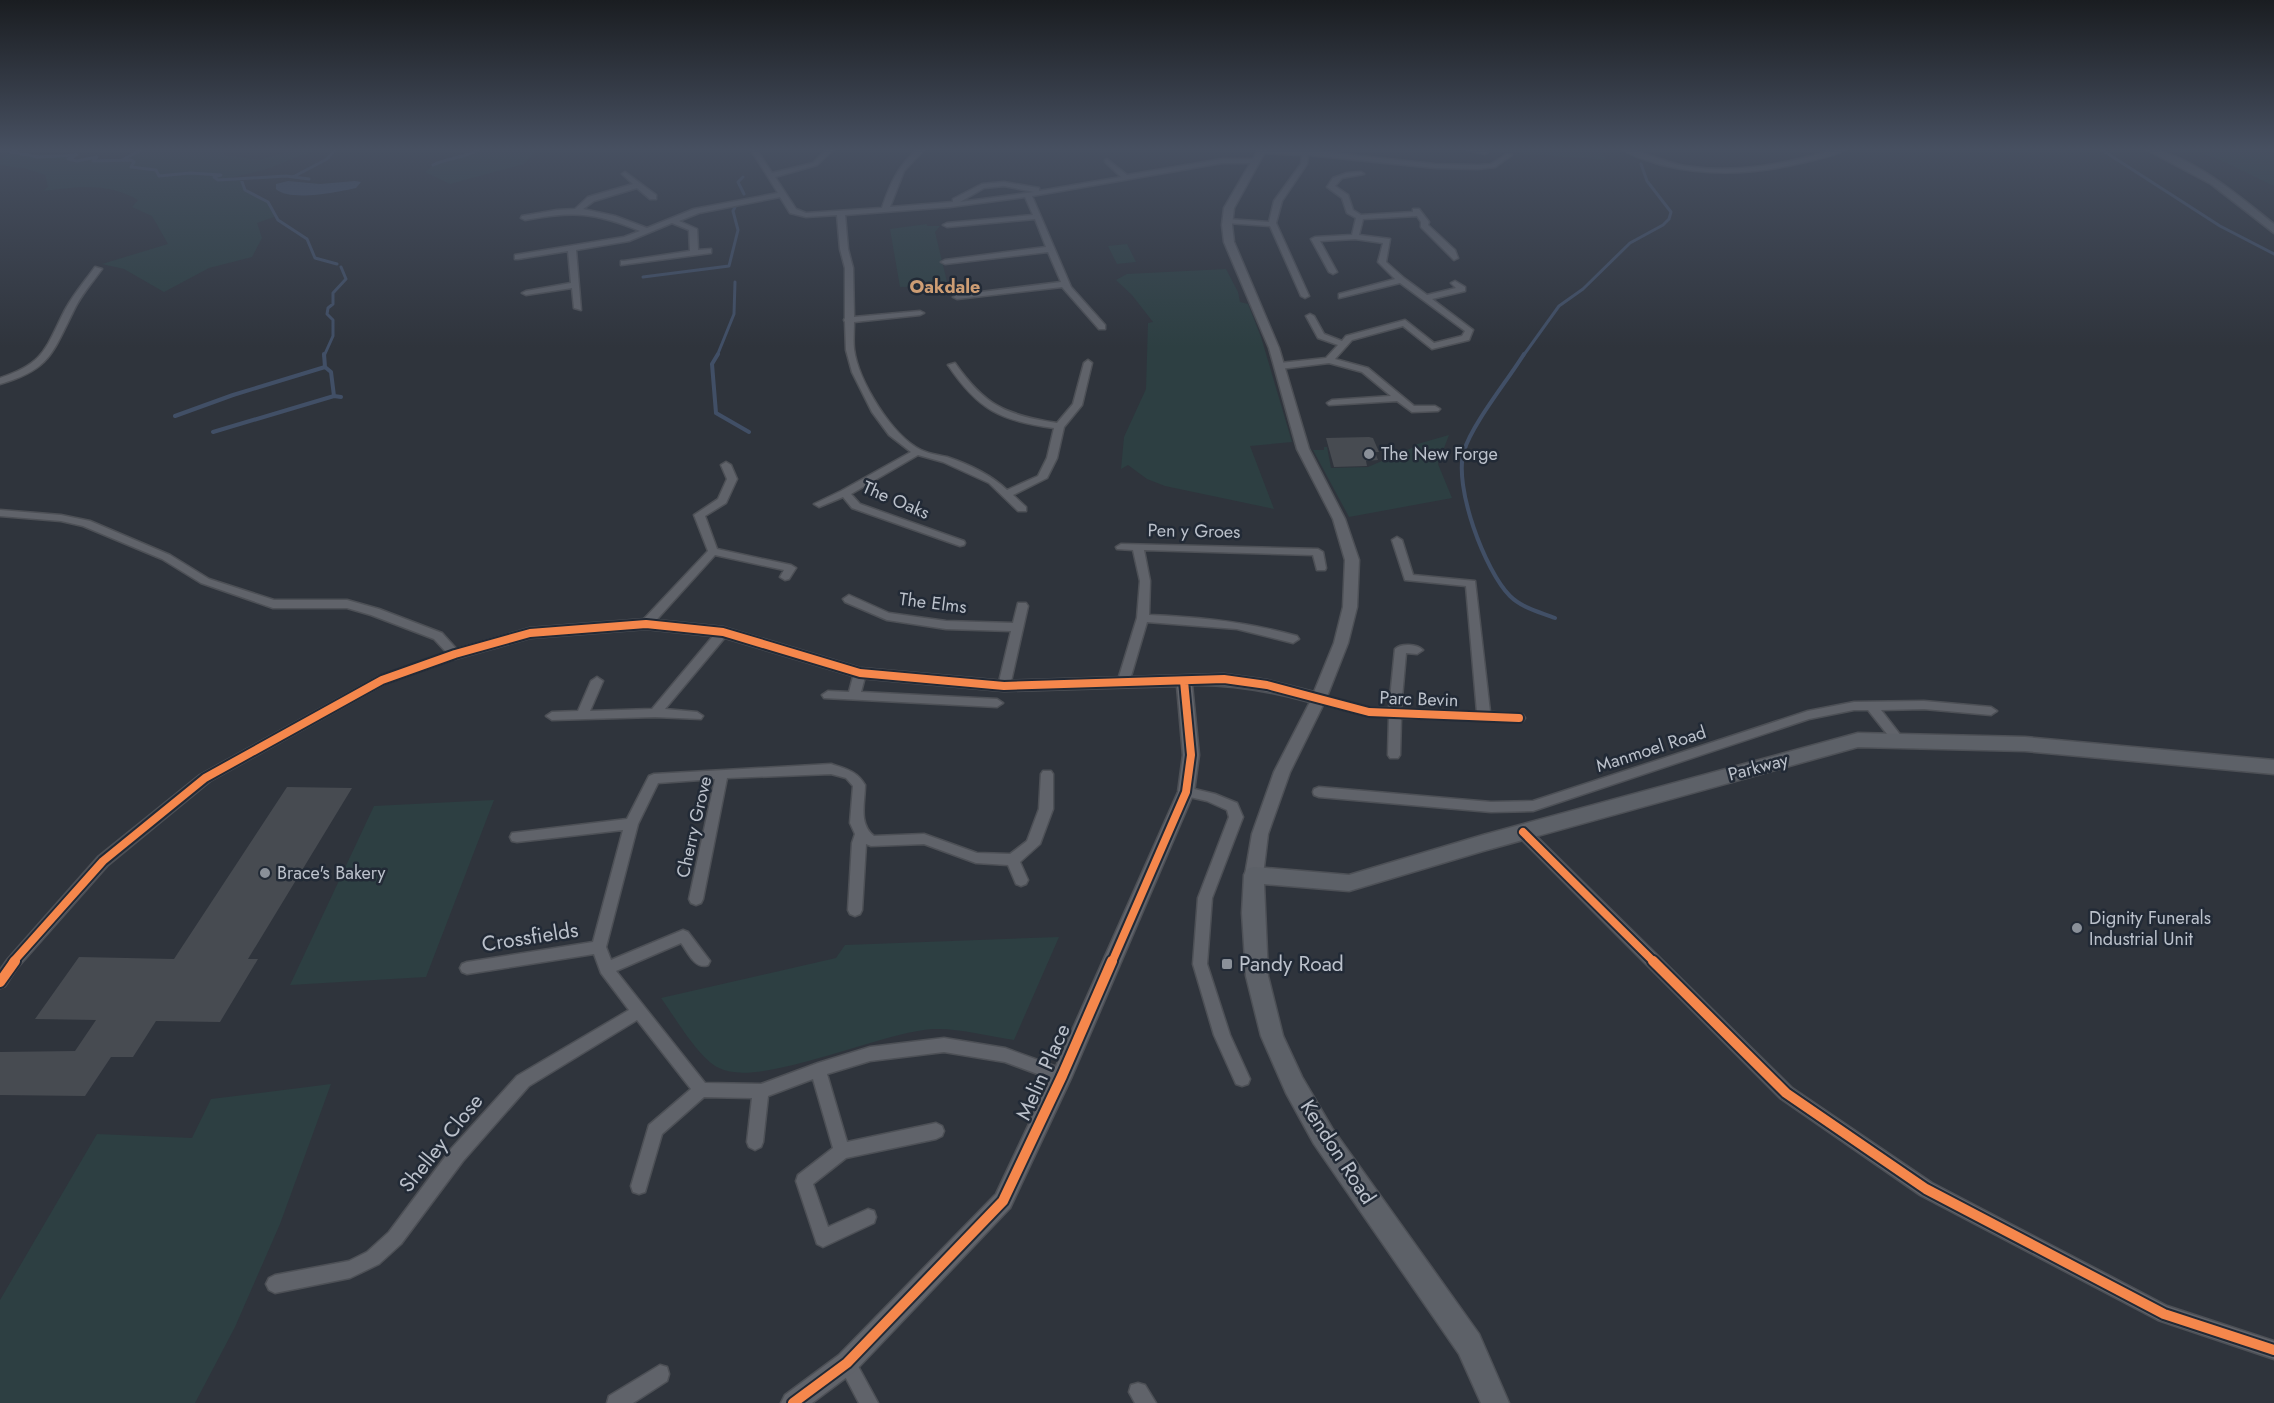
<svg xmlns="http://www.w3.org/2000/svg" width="2274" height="1403" font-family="Jost,sans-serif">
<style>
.green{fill:#2d3f42}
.water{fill:#414f66}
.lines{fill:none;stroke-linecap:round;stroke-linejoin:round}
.stream-far1{stroke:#414f66;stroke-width:3}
.stream{stroke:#414f66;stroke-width:4}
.building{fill:#474b51}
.minor-casing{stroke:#4d5056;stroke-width:3}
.tertiary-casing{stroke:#4d5056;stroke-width:3}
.secondary-casing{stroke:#4d5056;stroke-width:3}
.minor{fill:#60636a;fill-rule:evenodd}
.tertiary{fill:#60636a;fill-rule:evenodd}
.secondary{fill:#5d6168;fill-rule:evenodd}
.cycleway-far1-casing{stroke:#222a36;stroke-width:12}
.cycleway-casing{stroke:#222a36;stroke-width:14}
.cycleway-far1{stroke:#f5874c;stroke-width:8}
.cycleway{stroke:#f5874c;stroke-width:10}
.poi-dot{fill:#8a9099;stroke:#222a36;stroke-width:2}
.labels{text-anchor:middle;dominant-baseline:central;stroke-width:5;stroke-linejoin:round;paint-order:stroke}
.far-quarter-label{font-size:18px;font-weight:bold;fill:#cd9d74;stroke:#222a36}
.poi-label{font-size:18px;fill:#bbc1cb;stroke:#222a36;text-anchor:start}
.street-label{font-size:18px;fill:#bbc1cb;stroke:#222a36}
.near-street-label{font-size:21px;fill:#bbc1cb;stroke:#222a36}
.near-poi-label{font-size:21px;fill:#bbc1cb;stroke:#222a36;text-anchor:start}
</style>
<rect width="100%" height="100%" fill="#2f343c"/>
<path class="green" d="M 141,150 L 223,150 L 225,155 L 259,160 L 293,150 L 315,150 L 267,169 L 230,178 L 241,179 C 239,201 273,189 274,217 L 257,223 L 262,238 L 252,257 L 209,268 L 164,292 L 124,269 L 102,264 L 168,244 L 152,216 L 132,207 L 138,200 C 109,182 76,187 43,191 L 48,187 L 45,175 L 27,169 L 0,165 L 0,160 L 11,152 C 19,158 30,152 38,157 L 60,155 L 60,157 L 77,155 L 69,159 L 77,161 L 97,157 L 94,161 C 120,163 119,159 141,150 Z
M 478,150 L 535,150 L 536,151 L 524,164 L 450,184 L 425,172 C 441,157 461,161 478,150 Z
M 1492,150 L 1599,150 L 1606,160 L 1492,151 Z
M 2192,150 L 2274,150 L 2274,186 L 2220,160 Z
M 927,224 L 927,226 L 940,226 L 935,232 L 948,286 L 900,287 L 890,229 Z
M 1127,244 L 1136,262 L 1117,264 L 1108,246 Z
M 1226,269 L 1238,292 L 1240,302 L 1248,304 L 1261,337 L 1292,442 L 1250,446 L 1274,509 L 1165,486 L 1147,479 L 1128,465 L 1121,469 L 1124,437 L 1146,389 L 1148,323 L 1153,322 L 1132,295 L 1116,280 L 1127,274 Z
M 1449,435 L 1438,464 L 1452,498 L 1349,517 L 1313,450 L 1324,450 L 1324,447 L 1327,447 L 1331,468 L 1368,467 L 1414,447 L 1414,445 Z
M 494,800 L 426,977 L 290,985 L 374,806 Z
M 1059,937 L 1014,1040 C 988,1036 959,1028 933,1029 C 880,1032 759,1089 719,1068 C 698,1058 675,1017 661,998 L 836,958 L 845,945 Z
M 331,1084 L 280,1224 L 235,1327 L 195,1403 L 0,1403 L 0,1300 L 97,1134 L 192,1138 L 211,1099 Z"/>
<path class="water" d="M 288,181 L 320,184 L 355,181 L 361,182 L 356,188 C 338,192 290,202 276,189 L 276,184 Z"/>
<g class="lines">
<path class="stream-far1" d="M 17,150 L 11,152 L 38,157 L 77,155 L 68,159 L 77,161 L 97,157 L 93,161 L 131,160 L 134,162 L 131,167 L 156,170 L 159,176 L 190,173 L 221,175 L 214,177 L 218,180 L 286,176 L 309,179
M 2102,150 L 2220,226 L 2274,254
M 122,160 L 141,150
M 433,165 C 448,158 464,158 478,150
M 293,177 L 327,159 L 335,150
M 743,177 L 738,182 L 744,194
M 241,179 L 245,190 L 268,202 L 278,220 L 307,239 L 315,258 L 337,264
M 643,277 L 729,266 L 738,230 L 733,211 L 735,207
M 324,356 L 333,336 L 333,320 L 327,314 L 328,308 L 333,304 L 333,293 L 346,279 L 341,267
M 717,356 L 734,314 L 735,282
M 1523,356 L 1559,306 L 1583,289 L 1630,243 L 1663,225 L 1669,219 L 1671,212 L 1647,181 L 1641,164"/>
<path class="stream" d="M 324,354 L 325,367 L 331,372 L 334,396 L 341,397
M 718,354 L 712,364 L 716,413 L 749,432
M 1524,354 C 1508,380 1472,424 1464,451 C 1453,486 1485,571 1510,596 C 1522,608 1540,612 1555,618
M 175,416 L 233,395 L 325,367
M 213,432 L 334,396"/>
</g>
<path class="building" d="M 1369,437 L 1373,438 L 1379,452 L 1375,452 L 1378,460 L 1366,461 L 1367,466 L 1334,467 L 1326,438 Z
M 287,787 L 352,788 L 248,959 L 258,959 L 220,1022 L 156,1021 L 133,1057 L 111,1057 L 85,1096 L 0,1095 L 0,1052 L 75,1051 L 96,1020 L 35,1019 L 79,957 L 174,959 Z"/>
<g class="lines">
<defs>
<path id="minor" d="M 751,150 L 757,150 L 772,173 L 813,163 L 826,150 L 833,150 L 817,165 L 775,177 L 796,209 L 806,213 L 882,208 C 890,184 898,166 917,150 L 924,150 L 904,171 L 890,207 L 953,202 L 953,199 L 982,184 L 1004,182 L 1039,188 L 1039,191 L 1121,177 L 1105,162 L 1105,160 L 1107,159 L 1127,175 L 1222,159 L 1255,159 L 1258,161 L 1255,163 L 1222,163 L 1032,196 L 1071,287 L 1105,325 L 1105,329 L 1099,329 L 1062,287 L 957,299 L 953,297 L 957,295 L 1061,282 L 1048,252 L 945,264 L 941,262 L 945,260 L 1046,247 L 1035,219 L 947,227 L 943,225 L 947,223 L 1033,215 L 1025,197 L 950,207 L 845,215 L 848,249 L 853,268 L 854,317 L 920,311 L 924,313 L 920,315 L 854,322 C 854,331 853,341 854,349 C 858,381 892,436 921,450 C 929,454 939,455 947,457 C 968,464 991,475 1007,490 L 1038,476 L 1047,458 L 1054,428 C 1000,420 979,411 948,365 L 955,363 C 985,406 1006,415 1057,423 L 1073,404 L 1084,363 L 1088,360 L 1092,363 L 1082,405 L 1064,427 L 1057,458 L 1047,478 L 1013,495 L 1026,507 L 1026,511 L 1018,511 L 989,483 L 943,462 L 918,455 L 851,494 L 860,504 L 964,541 L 965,543 L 964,545 L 960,546 L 852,508 L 843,497 L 819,507 L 814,504 L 841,491 L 911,452 L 889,435 L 872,412 L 852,372 L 846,350 L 845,322 L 844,320 L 845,318 L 845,268 L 840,249 L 837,215 L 806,217 L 790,213 L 780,197 L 699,213 L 679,221 L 697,229 L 698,250 L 711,249 L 711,253 L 621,265 L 621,261 L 624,261 L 690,251 L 689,230 L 672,223 L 629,241 L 576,250 L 581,310 L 574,308 L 572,288 L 526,295 L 522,293 L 526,291 L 571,283 L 568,251 L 518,259 L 515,259 L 515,255 L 624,237 L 640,231 C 594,212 574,211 525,220 L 521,218 L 522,216 L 557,210 L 575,209 L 588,197 L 633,184 L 622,174 L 625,172 L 656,195 L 656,199 L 650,199 L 637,188 L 594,201 L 583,209 L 615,216 L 647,228 L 694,209 L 778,193 ZM 1004,186 L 1034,192 L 960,202 L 984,188 Z
M 1258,150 L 1323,152 L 1435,164 L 1478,165 L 1491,164 L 1507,154 L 1512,155 L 1495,167 L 1478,169 L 1435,168 L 1308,155 L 1307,164 L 1282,201 L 1276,223 L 1309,296 L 1305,298 L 1301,296 L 1270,226 L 1227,223 L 1223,221 L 1227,219 L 1269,222 L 1274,201 L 1301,164 L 1302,155 L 1261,153 Z
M 1467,150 L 1486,150 L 1488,152 L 1485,154 Z
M 1623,150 C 1644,150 1664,163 1685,166 C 1736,174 1785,164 1834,150 L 1845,150 C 1834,156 1818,159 1805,162 C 1757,174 1711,177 1662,165 C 1649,161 1634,157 1623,150 Z
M 1347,173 L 1361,172 L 1364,174 L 1342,178 L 1335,186 L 1348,195 L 1353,210 L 1361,215 L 1413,212 L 1413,209 L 1419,209 L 1429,222 L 1428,225 L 1455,250 L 1458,258 L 1454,260 L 1421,227 L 1421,222 L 1417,216 L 1363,219 L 1359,235 L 1390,239 L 1386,262 L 1404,278 L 1427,295 L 1456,288 L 1451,283 L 1455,281 L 1465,287 L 1465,291 L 1432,299 L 1473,330 L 1469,340 L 1432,349 L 1403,326 L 1352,340 L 1335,359 L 1368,368 L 1414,406 L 1435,406 L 1440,409 L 1438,411 L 1412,412 L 1397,401 L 1329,405 L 1327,403 L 1332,400 L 1391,396 L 1362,372 L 1329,363 L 1280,369 L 1276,366 L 1280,363 L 1326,358 L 1338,345 L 1318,338 L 1306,316 L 1310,314 L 1314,316 L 1324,334 L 1342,341 L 1346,336 L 1405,320 L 1434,343 L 1462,336 L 1465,331 L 1400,283 L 1339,298 L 1339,294 L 1395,279 L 1378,262 L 1383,243 L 1355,239 L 1320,241 L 1337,272 L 1333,274 L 1329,272 L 1311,239 L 1315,237 L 1352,235 L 1356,218 L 1347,213 L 1342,198 L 1327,187 L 1333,178 Z
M 95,267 L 102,269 C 92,283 80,296 73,312 C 52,354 49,370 0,384 L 0,378 C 45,363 45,349 65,310 C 73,295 85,281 95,267 Z
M 726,462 L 731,465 L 737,479 L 726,503 L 705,516 L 717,549 L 791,565 L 796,568 L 789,579 L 785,580 L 780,577 L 784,570 L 715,555 L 650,627 L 642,627 L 640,624 L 642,621 L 708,551 L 694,515 L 718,499 L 727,479 L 721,465 Z
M 0,510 L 61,515 L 90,521 L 170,555 L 209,579 L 274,600 L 347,600 L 379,609 L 442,633 L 461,654 L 459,657 L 386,683 L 210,781 L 108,865 L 17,968 L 5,986 L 0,988 L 0,970 L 7,960 L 98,857 L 200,775 L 378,677 L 447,653 L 434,639 L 371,615 L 347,608 L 273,608 L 201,583 L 162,559 L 83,526 L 61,521 L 0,516 Z
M 1397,537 L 1402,540 L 1413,575 L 1475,581 L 1490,712 L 1519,714 L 1523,715 L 1525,718 L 1523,721 L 1401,718 L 1400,755 L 1398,758 L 1390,758 L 1388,755 L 1389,717 L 1369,716 L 1315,702 L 1313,699 L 1315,696 L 1319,695 L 1369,708 L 1389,708 L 1395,649 C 1401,643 1417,644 1423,650 L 1417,654 L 1406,653 L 1401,709 L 1477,712 L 1466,586 L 1405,580 L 1392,540 Z
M 1121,544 L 1318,549 L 1323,552 L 1326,568 L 1325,570 L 1317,570 L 1313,555 L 1144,550 L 1150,581 L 1149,615 C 1199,617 1248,622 1297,636 L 1299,639 L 1293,643 L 1237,629 L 1147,622 L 1129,683 L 1123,687 L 1117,683 L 1137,618 L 1140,581 L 1133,550 L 1117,549 L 1116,547 Z
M 849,595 L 889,613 L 946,621 L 1013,623 L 1018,603 L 1026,603 L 1028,606 L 1010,686 L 1004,690 L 998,686 L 1011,631 L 946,629 L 887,620 L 845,602 L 843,599 Z
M 723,628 L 729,632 L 727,635 L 665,709 L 697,712 L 703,716 L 701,719 L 655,717 L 552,720 L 546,716 L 552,712 L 578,711 L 591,681 L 597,677 L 603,681 L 590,711 L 652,709 L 719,629 Z
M 860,669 L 866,673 L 861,692 L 997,699 L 1003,703 L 997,707 L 824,698 L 822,695 L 828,691 L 849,692 L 854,673 Z
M 1924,701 L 1991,707 L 1997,711 L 1991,715 L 1924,709 L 1881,710 L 1905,741 L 1903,744 L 1895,744 L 1868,710 L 1854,710 L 1809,719 L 1533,811 L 1491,812 L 1319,797 L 1314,795 L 1313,792 L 1314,789 L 1319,787 L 1491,802 L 1533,801 L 1808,711 L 1854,702 Z
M 831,764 C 846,769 857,771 865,785 C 865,802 858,824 874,836 L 924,834 L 977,853 L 1010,854 L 1027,841 L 1039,809 L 1041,774 L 1043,771 L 1051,771 L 1053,774 L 1053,809 L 1040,844 L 1020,862 L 1028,880 L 1026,884 L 1021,886 L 1016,884 L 1008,865 L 976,863 L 924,844 L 871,846 L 866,844 L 862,910 L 860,914 L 855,916 L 850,914 L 848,910 L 852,843 L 855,834 L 850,823 L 853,786 L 846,778 L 831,774 L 727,778 L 703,899 L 701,903 L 696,905 L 691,903 L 689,899 L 715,779 L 658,783 L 638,824 L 606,947 L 611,960 L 683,930 L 688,932 L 710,961 L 708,965 C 695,970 688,952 681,943 L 616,971 L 705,1083 L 761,1084 L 818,1063 L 870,1047 L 944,1038 L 1005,1048 L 1068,1071 L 1070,1076 L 1068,1081 L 1062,1083 L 1005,1062 L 944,1052 L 870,1061 L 827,1074 L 847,1142 L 936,1123 L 942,1126 L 944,1131 L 942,1136 L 936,1139 L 846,1158 L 813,1184 L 828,1227 L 868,1209 L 874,1211 L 876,1217 L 874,1223 L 823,1247 L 817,1244 L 796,1181 L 798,1175 L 833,1148 L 813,1079 L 768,1096 L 763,1142 L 761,1147 L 755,1150 L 749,1147 L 747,1142 L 752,1098 L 704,1097 L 662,1134 L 645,1192 L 639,1194 L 633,1192 L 631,1186 L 649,1125 L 691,1089 L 637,1020 L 529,1086 L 463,1161 L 401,1244 L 379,1264 L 350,1278 L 275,1293 L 269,1290 L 266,1284 L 269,1278 L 275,1275 L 349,1261 L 367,1252 L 389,1232 L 451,1149 L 517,1076 L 629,1010 L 601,973 L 594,954 L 467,974 L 462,972 L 460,968 L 462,964 L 467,962 L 593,942 L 623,830 L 517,842 L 512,841 L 510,837 L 512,833 L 627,819 L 649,776 L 654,774 Z
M 1186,787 L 1215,794 L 1237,803 L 1243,817 L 1212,898 L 1207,964 L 1230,1035 L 1250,1079 L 1248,1084 L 1242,1086 L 1236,1084 L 1214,1035 L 1193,964 L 1198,898 L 1229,817 L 1227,810 L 1207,801 L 1181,795 L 1180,792 L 1181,789 Z
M 1523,827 L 1528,828 L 1792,1088 L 1932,1183 L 2167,1306 L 2274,1341 L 2274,1359 L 2158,1320 L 1920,1195 L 1780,1098 L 1518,836 L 1516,832 L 1518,828 Z
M 847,1354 L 853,1357 L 878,1403 L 859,1403 L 838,1363 L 841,1357 Z
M 660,1365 L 667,1367 L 669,1374 L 667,1381 L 633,1403 L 607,1403 L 609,1396 Z
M 1138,1383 L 1145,1385 L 1156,1403 L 1135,1403 L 1129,1392 L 1131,1385 Z"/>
<path id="tertiary" d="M 1258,150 L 1266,150 L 1234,208 L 1232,225 L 1234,242 L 1279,348 L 1309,449 L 1345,519 L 1359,560 L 1357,607 L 1348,643 L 1326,699 L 1290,772 L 1268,834 L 1263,875 L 1260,880 L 1254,882 L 1248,880 L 1245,875 L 1252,834 L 1274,772 L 1310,702 C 1270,691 1233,684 1192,685 L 1199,755 L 1194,792 L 1072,1076 L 1010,1208 L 855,1371 L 812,1403 L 781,1403 L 785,1395 L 839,1355 L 996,1194 L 1054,1071 L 1178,792 L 1183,755 L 1177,686 L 1004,691 L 860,678 L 722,637 L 646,629 L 530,638 L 455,659 L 448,654 L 450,651 L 530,628 L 646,619 L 723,627 L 860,668 L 1004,681 L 1224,674 L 1267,680 L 1314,692 L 1334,643 L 1343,607 L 1345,560 L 1333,519 L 1297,449 L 1269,348 L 1224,242 L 1222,225 L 1224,208 Z"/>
<path id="secondary" d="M 2147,150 C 2186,150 2244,200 2274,224 L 2274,233 L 2211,184 Z
M 1858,733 L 2025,737 L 2274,760 L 2274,774 L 2025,751 L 1858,747 L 1483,851 L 1349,891 L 1264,884 L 1268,976 L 1283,1036 L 1302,1077 L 1332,1128 L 1479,1334 L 1509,1403 L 1481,1403 L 1459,1354 L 1314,1144 L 1286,1093 L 1261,1036 L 1246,976 L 1242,913 L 1244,875 L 1247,869 L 1254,867 L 1349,875 L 1483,835 Z"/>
</defs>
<use href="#minor" class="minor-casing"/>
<use href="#tertiary" class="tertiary-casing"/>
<use href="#secondary" class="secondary-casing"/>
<use href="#minor" class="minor"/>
<use href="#tertiary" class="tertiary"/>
<use href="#secondary" class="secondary"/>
<defs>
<path id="cycleway-far1" d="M 1523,832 L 1654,962
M 13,962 L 103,861 L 205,778 L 382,680 L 455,654 L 530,633 L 646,624 L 723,632 L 860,673 L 1004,686 L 1224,679 L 1267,685 L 1369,712 L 1519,718
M 1112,962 L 1186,792 L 1191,755 L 1184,681"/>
<path id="cycleway" d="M 1653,961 L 1786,1093 L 1926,1189 L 2164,1314 L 2274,1350
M 0,982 L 15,961
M 793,1403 L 847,1363 L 1003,1201 L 1062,1076 L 1112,961"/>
</defs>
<use href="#cycleway-far1" class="cycleway-far1-casing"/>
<use href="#cycleway" class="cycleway-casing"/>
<use href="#cycleway-far1" class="cycleway-far1"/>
<use href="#cycleway" class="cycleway"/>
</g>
<linearGradient id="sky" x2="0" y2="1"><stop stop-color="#1a1d21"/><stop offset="0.43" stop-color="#475061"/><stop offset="1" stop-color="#475061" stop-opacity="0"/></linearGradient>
<rect width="2274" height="347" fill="url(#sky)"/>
<g class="poi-dot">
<circle cx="1369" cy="454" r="6"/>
<circle cx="265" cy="873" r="6"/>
<circle cx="2077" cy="928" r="6"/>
<rect x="1221" y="958" width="12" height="12" rx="3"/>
</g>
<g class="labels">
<g class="far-quarter-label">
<text x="945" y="287">Oakdale</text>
</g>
<g class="poi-label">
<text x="1381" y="454">The New Forge</text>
<text x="277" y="873">Brace's Bakery</text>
<text x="2089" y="918">Dignity Funerals<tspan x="2089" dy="21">Industrial Unit</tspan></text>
</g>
<g class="street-label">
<text transform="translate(896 500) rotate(23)">The Oaks</text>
<text transform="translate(1194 531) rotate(1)">Pen y Groes</text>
<text transform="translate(933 603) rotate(7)">The Elms</text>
<text transform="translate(1419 699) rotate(2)">Parc Bevin</text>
<text transform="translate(1651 749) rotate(-18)">Manmoel Road</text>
<text transform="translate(1758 767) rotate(-15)">Parkway</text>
<text transform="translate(694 827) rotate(-77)">Cherry Grove</text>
</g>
<g class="near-street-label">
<text transform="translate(530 937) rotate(-9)">Crossfields</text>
<text transform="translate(1043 1072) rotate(-66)">Melin Place</text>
<text transform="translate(441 1143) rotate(-51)">Shelley Close</text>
<text transform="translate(1338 1152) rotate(57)">Kendon Road</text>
</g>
<g class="near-poi-label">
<text x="1239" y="964">Pandy Road</text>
</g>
</g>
</svg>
